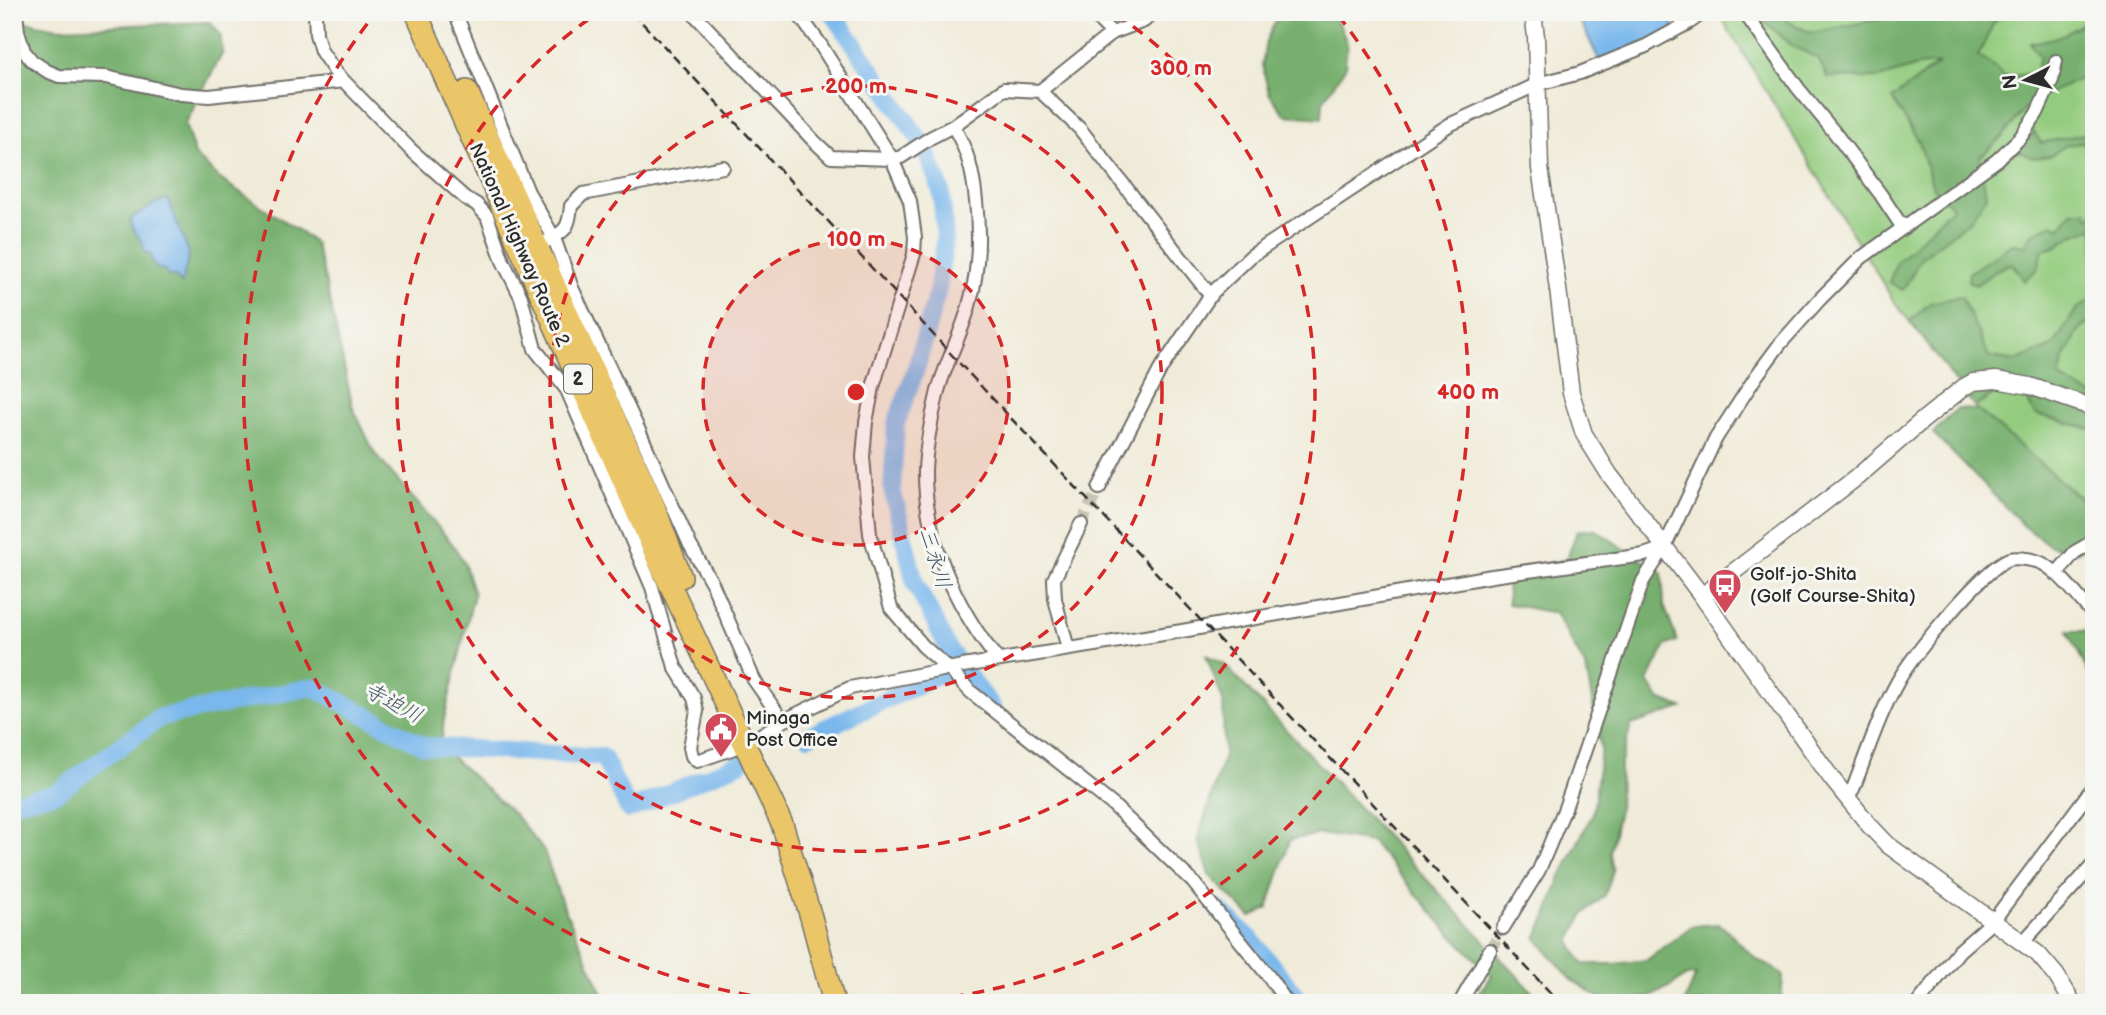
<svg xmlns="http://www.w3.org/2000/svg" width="2106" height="1015" font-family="'Balsamiq Sans','Klee One',sans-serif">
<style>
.green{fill:#94cc7f;stroke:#607c55;stroke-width:2}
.forest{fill:#77b06e;stroke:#516e4c;stroke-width:2}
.water{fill:#79b7ec;stroke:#52718c;stroke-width:2}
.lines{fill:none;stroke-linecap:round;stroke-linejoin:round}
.river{stroke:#79b7ec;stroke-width:18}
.minor-tunnel{stroke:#c9c5b5;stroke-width:12;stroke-dasharray:12 6;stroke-linecap:butt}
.minor-casing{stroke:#706e68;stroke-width:16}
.tertiary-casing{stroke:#706e68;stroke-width:19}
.trunk-casing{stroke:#706e68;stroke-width:24}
.minor{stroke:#fff;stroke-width:12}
.tertiary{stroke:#fff;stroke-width:16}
.trunk{stroke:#eac669;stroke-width:21}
.rail{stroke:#2b2b2b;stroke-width:2.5;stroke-dasharray:10 5;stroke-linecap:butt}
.ring{fill:none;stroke:#d62828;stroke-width:3.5;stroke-dasharray:12 9}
.labels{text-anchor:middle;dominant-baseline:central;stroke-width:6;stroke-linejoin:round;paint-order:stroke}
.shield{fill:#f6f6f2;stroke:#686867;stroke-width:2}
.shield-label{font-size:18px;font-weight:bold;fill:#2b2b2b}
.street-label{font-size:19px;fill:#2b2b2b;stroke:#f6f6f2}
.poi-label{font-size:19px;fill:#2b2b2b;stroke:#f6f6f2;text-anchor:start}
.water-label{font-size:21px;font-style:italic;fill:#425565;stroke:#f6f6f2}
.centre{fill:#d62828;stroke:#f6f6f2;stroke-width:3.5}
.ring-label{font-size:21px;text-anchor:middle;font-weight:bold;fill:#d62828;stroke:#f6f6f2;stroke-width:6;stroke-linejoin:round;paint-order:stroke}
</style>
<rect width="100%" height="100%" fill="#f6f6f2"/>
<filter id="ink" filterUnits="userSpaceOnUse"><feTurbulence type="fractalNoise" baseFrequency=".0143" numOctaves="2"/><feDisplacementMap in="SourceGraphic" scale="14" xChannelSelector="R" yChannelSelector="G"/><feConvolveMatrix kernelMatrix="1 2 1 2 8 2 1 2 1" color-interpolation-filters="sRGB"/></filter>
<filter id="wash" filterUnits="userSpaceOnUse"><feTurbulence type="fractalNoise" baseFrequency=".00686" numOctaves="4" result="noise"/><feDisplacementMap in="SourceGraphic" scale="28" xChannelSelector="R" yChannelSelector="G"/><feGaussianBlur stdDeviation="1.57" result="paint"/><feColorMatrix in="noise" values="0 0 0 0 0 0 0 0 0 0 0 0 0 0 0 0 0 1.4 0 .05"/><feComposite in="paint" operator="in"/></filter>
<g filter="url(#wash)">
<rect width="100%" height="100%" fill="#f0ebd8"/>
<path class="green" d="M 1718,12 L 2094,12 L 2094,511 L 2019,464 L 1893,300 Z"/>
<path class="forest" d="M 1291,12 L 1329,12 L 1339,24 L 1347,43 L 1345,68 L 1323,101 L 1322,118 L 1285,115 L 1269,93 L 1262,65 L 1266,41 L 1275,21 Z
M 1753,12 L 1784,12 L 1787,21 L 1811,33 L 1915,12 L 2006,12 L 1994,22 L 1978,56 L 1991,64 L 2004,77 L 2035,73 L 2040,57 L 2030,43 C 2057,39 2073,33 2094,14 L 2094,73 L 2031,101 L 2002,137 L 1980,157 L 1986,196 L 1970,220 L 1921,258 L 1903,290 L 1889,282 L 1897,262 L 1953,207 L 1933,188 L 1919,142 L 1892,99 L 1938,64 L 1918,66 L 1879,78 L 1827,77 L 1818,58 L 1794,47 Z
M 12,19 L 57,28 L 210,22 L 220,34 L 223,52 L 185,124 L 195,155 L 220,179 L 296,229 L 315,243 L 324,275 L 353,408 L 375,454 L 451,542 L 464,562 L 474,594 L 444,719 L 442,738 L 454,759 L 515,815 L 544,851 L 562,903 L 607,1003 L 12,1003 Z
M 2034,132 L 2041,143 L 2094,132 L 2094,141 L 2067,145 L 2049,156 L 2033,158 L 2016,150 Z
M 2087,210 L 2088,217 L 2094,215 L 2094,228 L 2075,234 L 2055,247 L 2043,250 L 2038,268 L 2024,281 L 2019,272 L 2011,263 L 1997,270 L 1976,285 L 1968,281 L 1969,273 L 2012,244 L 2025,245 L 2033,233 L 2053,224 L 2059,228 L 2072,212 Z
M 1961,296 L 1989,357 L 2016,361 L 2054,345 L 2076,310 L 2094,298 L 2094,320 L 2082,326 L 2064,358 L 2059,378 L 2094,396 L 2094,430 L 2034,414 L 2026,397 L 2003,387 L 1975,407 L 1910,321 L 1930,303 Z
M 1957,409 L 1978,410 L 2094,510 L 2094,544 L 2075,552 L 2049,545 L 2024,526 L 1933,433 Z
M 1594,529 L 1662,573 L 1664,605 L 1677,641 L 1666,645 L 1648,681 L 1659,699 L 1682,708 L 1631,725 L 1620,766 L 1619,809 L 1610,853 L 1613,871 L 1605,895 L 1583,915 L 1570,942 L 1583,964 L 1614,964 L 1647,960 L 1692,926 L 1720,924 L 1755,958 L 1783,974 L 1781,1003 L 1684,1003 L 1696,975 L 1687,976 L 1651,997 L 1619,1003 L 1608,1003 L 1572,980 L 1536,938 L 1547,916 L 1561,876 L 1593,813 L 1601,749 L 1586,668 L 1555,613 L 1508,604 L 1507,574 L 1567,559 L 1577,531 Z
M 2068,631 L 2094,631 L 2094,685 Z
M 1206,655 L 1224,664 L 1543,1003 L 1475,1003 L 1474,998 L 1492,976 L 1447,930 L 1372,842 L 1320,834 L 1290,840 L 1268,908 L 1251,917 L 1209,875 L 1198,839 L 1224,756 L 1223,701 Z"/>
<path class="water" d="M 1576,12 L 1667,12 L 1675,29 L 1601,64 Z
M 168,199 L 189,253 L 182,284 L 175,276 L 168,276 L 164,269 L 158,269 L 152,261 L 151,254 L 144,252 C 145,238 132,234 130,221 C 135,213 138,215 145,210 C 154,205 157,201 168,199 Z"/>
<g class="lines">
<path class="river" d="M 832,12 L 924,146 L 941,190 L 945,237 L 938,289 L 916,369 L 896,424 L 892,489 L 915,583 L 949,650 L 992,707
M 808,736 L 954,668
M 12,802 L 56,793 L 161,717 L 313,687 L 424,746 L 603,757 L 629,810 L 740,763
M 1219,910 L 1249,937 L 1302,1003"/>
</g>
</g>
<g filter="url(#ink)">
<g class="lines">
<path class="minor-tunnel" d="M 1081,524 L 1099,488
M 1490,950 L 1503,928"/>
<defs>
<path id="minor" d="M 16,12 L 18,32 L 24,51 L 32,61 L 47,71 L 59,76 L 106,77 L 181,94 L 209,96 L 344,81
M 315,12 L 316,34 L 321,51 L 336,73 L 410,149 L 465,198 L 476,204 L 487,216 L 503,261 L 521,297 L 535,349 L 567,390 L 652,587 L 675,667 L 694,698 L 697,711 L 690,747 L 692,756 L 697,761 L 746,744 L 783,721 L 850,688 L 963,666 L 1182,631 L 1492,576 L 1644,555 L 1664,548
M 455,12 L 528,192 L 554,238 L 572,288 L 641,435 L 690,545 L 712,583 L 754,680 L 783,721
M 692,12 L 814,141 L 831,157 L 892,159 L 901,157 L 930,138 L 953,126 L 1004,89 L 1040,91 L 1112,33 L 1144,21 L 1153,12
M 797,12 L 820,44 L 892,159 L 910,201 L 915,237 L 914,254 L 873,387 L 866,422 L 863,457 L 870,534 L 891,608 L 923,646 L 949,669 L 971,692 L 1113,805 L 1193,882 L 1270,978 L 1287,1003
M 1091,12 L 1112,33
M 1744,12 L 1798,88 L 1835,133 L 1881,195 L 1903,228
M 1040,91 L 1080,129 L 1211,296
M 953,126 C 968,151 973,172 976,201 C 980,237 979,271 969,306 C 961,335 946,362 938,391 C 932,416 926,444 925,470 C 924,538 956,608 998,660
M 547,241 C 566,231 569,228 571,206 L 583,194 L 723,167
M 1099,488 L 1160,370 L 1212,293 L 1251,256 L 1449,125 L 1538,84 L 1580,73 L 1646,46 L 1690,22 L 1704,12
M 2056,574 L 2075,552 L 2089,544 L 2094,548
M 1068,649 L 1055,599 L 1054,579 L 1081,524
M 1847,799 L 1853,789 C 1867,753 1879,715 1898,681 C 1913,655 1983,569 2009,559 C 2015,557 2029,559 2036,561 C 2055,565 2080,600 2094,615
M 1503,928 L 1539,870 L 1565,808 L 1643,581 L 1664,548 L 1716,438 L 1757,375 L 1780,344 L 1820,299 L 1861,258 L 1997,160 L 2020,138 L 2037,113 L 2052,80 L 2056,61
M 2023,942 L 2094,864
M 1460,1003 L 1490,950
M 1918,1003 L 1959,951 L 1993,921 L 2094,786"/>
<path id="tertiary" d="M 1533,12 L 1536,37 L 1540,168 L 1558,289 L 1571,393 L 1584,434 L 1609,474 L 1702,596 L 1832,779 L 1870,826 L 1888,845 L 2038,954 L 2056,975 L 2073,1003
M 1702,596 L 1856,478 L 1923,420 L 1964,387 L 1973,382 L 1996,380 L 2030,386 L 2094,408"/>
<path id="trunk" d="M 416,12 L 658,559 L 782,824 L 811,917 L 834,1003
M 467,91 L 652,501 L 681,577"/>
</defs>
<use href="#minor" class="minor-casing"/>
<use href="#tertiary" class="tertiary-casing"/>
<use href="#trunk" class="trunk-casing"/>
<use href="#minor" class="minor"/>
<use href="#tertiary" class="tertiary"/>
<use href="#trunk" class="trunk"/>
<path class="rail" d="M 632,12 L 885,282 L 962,366 L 1560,1003"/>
</g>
</g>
<circle cx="856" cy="392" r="153" fill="#d62828" fill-opacity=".12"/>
<g class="ring">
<circle cx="856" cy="392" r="153"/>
<circle cx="856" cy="392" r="306"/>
<path d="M1116 14A459 459 0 1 1 596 14"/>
<path d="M813 1003A612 612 0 0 1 374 15M1338 15A612 612 0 0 1 899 1003"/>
</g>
<defs>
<symbol id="bus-pin" viewBox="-11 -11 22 30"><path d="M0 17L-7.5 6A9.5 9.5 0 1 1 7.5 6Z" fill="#d1495b" stroke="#f6f6f2"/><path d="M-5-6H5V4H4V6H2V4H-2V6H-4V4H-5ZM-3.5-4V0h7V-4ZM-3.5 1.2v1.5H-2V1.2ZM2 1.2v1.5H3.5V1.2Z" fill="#fff"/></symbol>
<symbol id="civic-pin" viewBox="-11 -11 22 30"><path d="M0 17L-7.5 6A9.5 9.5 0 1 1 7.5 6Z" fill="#d1495b" stroke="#f6f6f2"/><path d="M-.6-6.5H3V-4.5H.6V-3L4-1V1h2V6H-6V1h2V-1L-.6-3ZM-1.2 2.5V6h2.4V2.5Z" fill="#fff"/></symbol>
</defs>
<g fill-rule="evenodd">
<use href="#bus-pin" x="1706" y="566" width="38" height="52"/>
<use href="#civic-pin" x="702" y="710" width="38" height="52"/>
</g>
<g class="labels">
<rect class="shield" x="564" y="364.5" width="28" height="29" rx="5"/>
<g class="shield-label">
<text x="578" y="379">2</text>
</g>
<g class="street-label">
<text transform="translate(519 245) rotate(66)">National Highway Route 2</text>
</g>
<g class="poi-label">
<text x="1750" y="574">Golf-jo-Shita<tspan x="1750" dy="22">(Golf Course-Shita)</tspan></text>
<text x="746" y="718">Minaga<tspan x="746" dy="22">Post Office</tspan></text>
</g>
<g class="water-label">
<text transform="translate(935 558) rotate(73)">三永川</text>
<text transform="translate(393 703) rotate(28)">寺迫川</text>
</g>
</g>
<circle cx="856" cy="392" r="10" class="centre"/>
<g class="ring-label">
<text x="1181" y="75">300 m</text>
<text x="856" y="93">200 m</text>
<text x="856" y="246">100 m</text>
<text x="1468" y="399">400 m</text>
</g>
<rect width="2106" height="1015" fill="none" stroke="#f6f6f2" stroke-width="42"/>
<g transform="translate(2026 80) rotate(264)" stroke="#f6f6f2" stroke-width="5" paint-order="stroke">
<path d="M0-5L12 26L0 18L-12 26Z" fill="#2b2b2b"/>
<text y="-10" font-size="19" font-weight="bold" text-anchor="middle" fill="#2b2b2b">N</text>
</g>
</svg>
